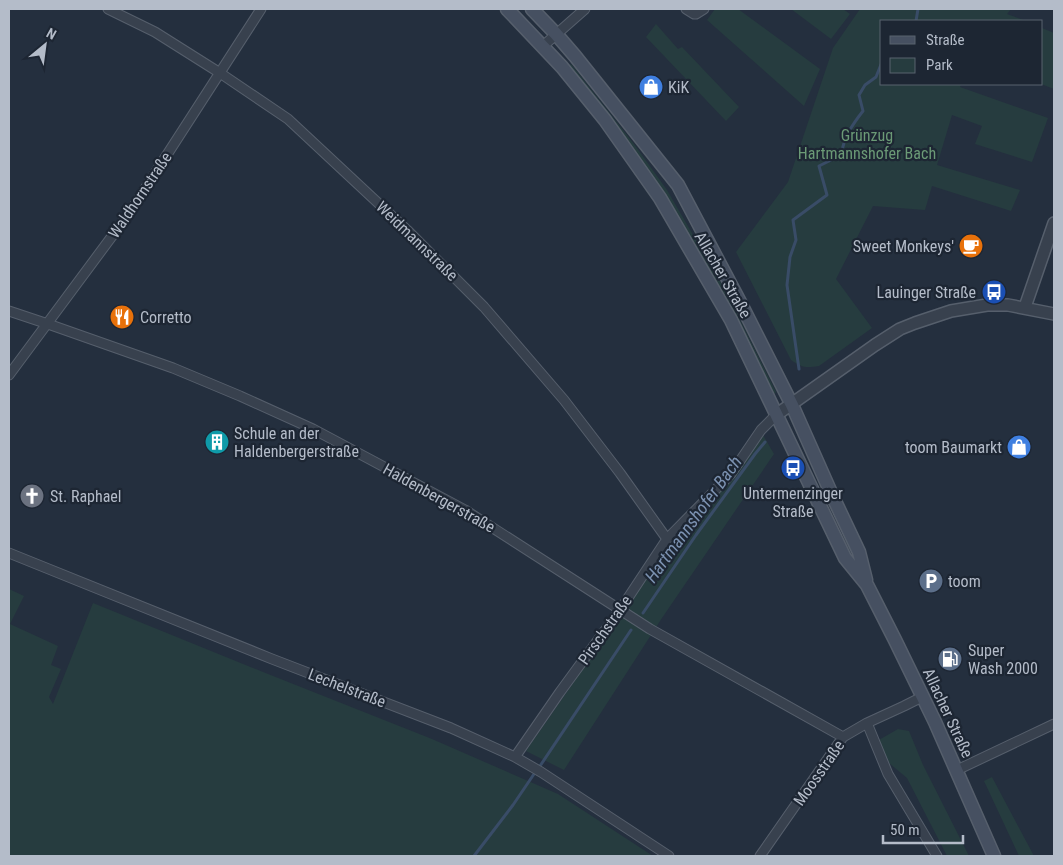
<svg xmlns="http://www.w3.org/2000/svg" width="1063" height="865" font-family="'Roboto Condensed',sans-serif">
<style>
.green{fill:#263c3f}
.lines{fill:none;stroke-linecap:round;stroke-linejoin:round}
.stream{stroke:#394c67;stroke-width:3}
.minor-casing{stroke:#565f6c;stroke-width:11}
.tertiary-casing{stroke:#565f6c;stroke-width:14}
.secondary-casing{stroke:#565f6c;stroke-width:15}
.minor{stroke:#38414e;stroke-width:9}
.tertiary{stroke:#38414e;stroke-width:11}
.secondary{stroke:#465061;stroke-width:12}
.labels{text-anchor:middle;dominant-baseline:central;stroke-width:4.5;stroke-linejoin:round;paint-order:stroke}
.poi-label{font-size:16px;fill:#b4bcc9;stroke:#1d2633;text-anchor:start}
.park-label{font-size:16px;fill:#6b9a76;stroke:#1d2633}
.street-label{font-size:16px;fill:#b4bcc9;stroke:#1d2633}
.water-label{font-size:18px;font-style:italic;fill:#7c92b1;stroke:#1d2633}
</style>
<rect width="100%" height="100%" fill="#242f3e"/>
<path class="green" d="M 715,9 L 738,9 L 820,69 L 804,106 L 707,20 Z
M 791,9 L 843,9 L 850,14 L 831,39 Z
M 860,9 L 1011,9 L 1007,14 L 1026,21 L 882,21 L 882,84 L 961,84 L 960,87 L 1048,118 L 1032,162 L 975,144 L 982,126 L 952,115 L 937,165 L 1020,190 L 1011,211 L 932,186 L 925,210 L 873,206 L 836,279 L 872,328 L 819,366 C 806,368 802,368 791,360 L 736,252 L 788,182 L 833,48 Z
M 656,24 L 678,49 L 682,47 L 739,107 L 726,121 L 646,37 Z
M 1042,28 L 1054,33 L 1054,89 L 1041,84 L 1042,84 Z
M 571,64 L 634,144 L 667,190 L 725,290 L 776,392 L 774,394 L 722,291 L 713,282 L 566,69 Z
M 763,435 L 774,454 L 662,618 L 564,770 L 526,751 L 635,594 L 670,540 L 736,475 Z
M 9,589 L 24,596 L 10,624 L 58,646 L 51,665 L 61,669 L 49,697 L 53,704 L 93,603 L 263,672 L 432,739 L 558,794 L 653,856 L 9,856 Z
M 898,729 L 909,731 L 923,765 L 969,856 L 947,856 L 907,778 L 889,763 L 877,741 Z
M 992,777 L 1034,856 L 1019,856 L 984,781 Z"/>
<g class="lines">
<path class="stream" d="M 916,21 L 918,9
M 799,369 L 787,285 L 790,257 L 796,240 L 793,220 L 827,195 L 819,166 L 841,155 C 844,137 852,125 863,111 L 859,95 L 865,85 L 876,77 L 882,62
M 643,613 L 696,535 L 755,454 L 765,442
M 540,766 L 631,630
M 474,856 L 513,805 L 534,774"/>
<defs>
<path id="minor" d="M 108,9 L 155,32 L 220,73 L 288,119 L 407,230 L 484,307 L 564,400 L 620,473 L 667,539
M 686,9 L 694,14 L 696,14 L 704,9
M 543,46 L 585,9
M 9,311 L 48,324 L 173,368 L 240,396 L 313,429 L 465,510 L 650,629 L 843,737
M 9,375 L 130,212 L 261,9
M 9,553 L 272,659 L 451,728 L 515,757 L 541,772 L 669,856
M 867,723 L 888,774 L 937,856
M 515,757 L 560,692 L 620,610 L 667,539 L 731,474 L 761,430 L 776,415
M 957,770 L 1054,724
M 760,856 L 843,737 L 867,723 L 904,706 L 922,697"/>
<path id="tertiary" d="M 1025,307 L 1054,223
M 776,415 L 875,345 L 900,329 L 915,323 L 951,311 L 987,305 L 1008,305 L 1054,314"/>
<path id="secondary" d="M 507,9 L 562,67 L 605,120 L 660,198 L 731,320 L 845,558 L 867,585 L 895,640 L 935,722 L 994,856
M 532,9 L 556,34 L 575,56 L 678,185 L 741,304 L 792,405 L 832,495 L 859,552 L 866,580"/>
</defs>
<use href="#minor" class="minor-casing"/>
<use href="#tertiary" class="tertiary-casing"/>
<use href="#secondary" class="secondary-casing"/>
<use href="#minor" class="minor"/>
<use href="#tertiary" class="tertiary"/>
<use href="#secondary" class="secondary"/>
</g>
<defs>
<symbol id="shop-disc" viewBox="-11 -11 22 22"><circle r="9.5" fill="#3f7fe0" stroke="#1d2633"/><path d="M-5-2.5h2.3a2.7 3.5 0 0 1 5.4 0H5L5.5 6h-11ZM-1.5-2.5h3a1.5 2.3 0 0 0-3 0Z" fill="#fff"/></symbol>
<symbol id="cafe-disc" viewBox="-11 -11 22 22"><circle r="9.5" fill="#e8710a" stroke="#1d2633"/><path d="M-5.5-4.5H6V0H3Q3 3.5 0 3.5H-2.5Q-5.5 3.5-5.5 0ZM3-3.2v2h1.7v-2ZM-6 4.5H4V6H-6Z" fill="#fff"/></symbol>
<symbol id="bus-disc" viewBox="-11 -11 22 22"><circle r="9.5" fill="#1a4fb4" stroke="#1d2633"/><path d="M-5-6H5V4H4V6H2V4H-2V6H-4V4H-5ZM-3.5-4V0h7V-4ZM-3.5 1.2v1.5H-2V1.2ZM2 1.2v1.5H3.5V1.2Z" fill="#fff"/></symbol>
<symbol id="restaurant-disc" viewBox="-11 -11 22 22"><circle r="9.5" fill="#e8710a" stroke="#1d2633"/><path d="M-5-6h1v4h1v-4h1v4h1v-4h1v5L-1.5 .5V6h-2V.5L-5-1ZM5-6V6H3V1.5H1.5Q1.5-4 5-6Z" fill="#fff"/></symbol>
<symbol id="building-disc" viewBox="-11 -11 22 22"><circle r="9.5" fill="#0f9aa8" stroke="#1d2633"/><path d="M-4-6H4V6H1V3H-1V6H-4ZM-2.5-4.3h1.7v1.8h-1.7ZM.8-4.3h1.7v1.8H.8ZM-2.5-1h1.7V.8h-1.7ZM.8-1h1.7V.8H.8Z" fill="#fff"/></symbol>
<symbol id="church-disc" viewBox="-11 -11 22 22"><circle r="9.5" fill="#6b7280" stroke="#1d2633"/><path d="M-1.2-6h2.4v3.5h3.3v2.4h-3.3V6h-2.4V-.1h-3.3v-2.4h3.3Z" fill="#fff"/></symbol>
<symbol id="parking-disc" viewBox="-11 -11 22 22"><circle r="9.5" fill="#5c6f8a" stroke="#1d2633"/><path d="M-3.5-5.5H1a3.5 3.5 0 0 1 0 7H-1V5.5H-3.5ZM-1-3.4V-.6H.8a1.4 1.4 0 0 0 0-2.8Z" fill="#fff"/></symbol>
<symbol id="fuel-disc" viewBox="-11 -11 22 22"><circle r="9.5" fill="#5c6f8a" stroke="#1d2633"/><path d="M-5.5-6h7V0h2V4h1.3V-2.5L3-4.5l.8-.8L6-3V5H2.5V1h-1V6h-7ZM-4.2-4.7v3.2H.2V-4.7Z" fill="#fff"/></symbol>
</defs>
<g fill-rule="evenodd">
<use href="#shop-disc" x="637" y="73" width="28" height="28"/>
<use href="#cafe-disc" x="957" y="232" width="28" height="28"/>
<use href="#bus-disc" x="980" y="278" width="28" height="28"/>
<use href="#restaurant-disc" x="108" y="303" width="28" height="28"/>
<use href="#building-disc" x="203" y="428" width="28" height="28"/>
<use href="#shop-disc" x="1005" y="433" width="28" height="28"/>
<use href="#bus-disc" x="779" y="454" width="28" height="28"/>
<use href="#church-disc" x="18" y="482" width="28" height="28"/>
<use href="#parking-disc" x="917" y="567" width="28" height="28"/>
<use href="#fuel-disc" x="936" y="645" width="28" height="28"/>
</g>
<g class="labels">
<g class="poi-label">
<text x="668" y="87">KiK</text>
<text x="954" y="246" text-anchor="end">Sweet Monkeys'</text>
<text x="976" y="292" text-anchor="end">Lauinger Straße</text>
<text x="140" y="317">Corretto</text>
<text x="234" y="433">Schule an der<tspan x="234" dy="18">Haldenbergerstraße</tspan></text>
<text x="1002" y="447" text-anchor="end">toom Baumarkt</text>
<text x="793" y="493" text-anchor="middle">Untermenzinger<tspan x="793" dy="18">Straße</tspan></text>
<text x="50" y="496">St. Raphael</text>
<text x="948" y="581">toom</text>
<text x="968" y="650">Super<tspan x="968" dy="18">Wash 2000</tspan></text>
</g>
<g class="park-label">
<text x="867" y="135">Grünzug<tspan x="867" dy="18">Hartmannshofer Bach</tspan></text>
</g>
<g class="street-label">
<text transform="translate(140 195) rotate(-56)">Waldhornstraße</text>
<text transform="translate(417 241) rotate(44)">Weidmannstraße</text>
<text transform="translate(723 275) rotate(60)">Allacher Straße</text>
<text transform="translate(439 498) rotate(29)">Haldenbergerstraße</text>
<text transform="translate(605 630) rotate(-55)">Pirschstraße</text>
<text transform="translate(347 688) rotate(21)">Lechelstraße</text>
<text transform="translate(948 713) rotate(65)">Allacher Straße</text>
<text transform="translate(819 773) rotate(-55)">Moosstraße</text>
</g>
<g class="water-label">
<text transform="translate(693 519) rotate(-54)">Hartmannshofer Bach</text>
</g>
</g>
<rect width="1063" height="865" fill="none" stroke="#b4bcc9" stroke-width="20"/>
<rect x="880" y="20" width="162" height="65" fill="#1d2633" stroke="#59626f"/>
<rect x="890" y="36" width="25" height="8" fill="#465061" stroke="#59626f"/>
<text x="926" y="45" font-size="15" fill="#b4bcc9">Straße</text>
<rect x="890" y="58" width="25" height="15" fill="#263c3f" stroke="#59626f"/>
<text x="926" y="70" font-size="15" fill="#b4bcc9">Park</text>
<g transform="translate(45 45) rotate(29)" stroke="#1d2633" stroke-width="4" paint-order="stroke">
<path d="M0-4L9 19L0 12L-9 19Z" fill="#b4bcc9"/>
<text y="-8" font-size="14" font-weight="bold" text-anchor="middle" fill="#b4bcc9">N</text>
</g>
<path d="M883 835v8h80v-8" fill="none" stroke="#b4bcc9" stroke-width="2.5"/>
<text x="890" y="835" font-size="15" fill="#b4bcc9" stroke="#1d2633" stroke-width="4" paint-order="stroke">50 m</text>
</svg>
